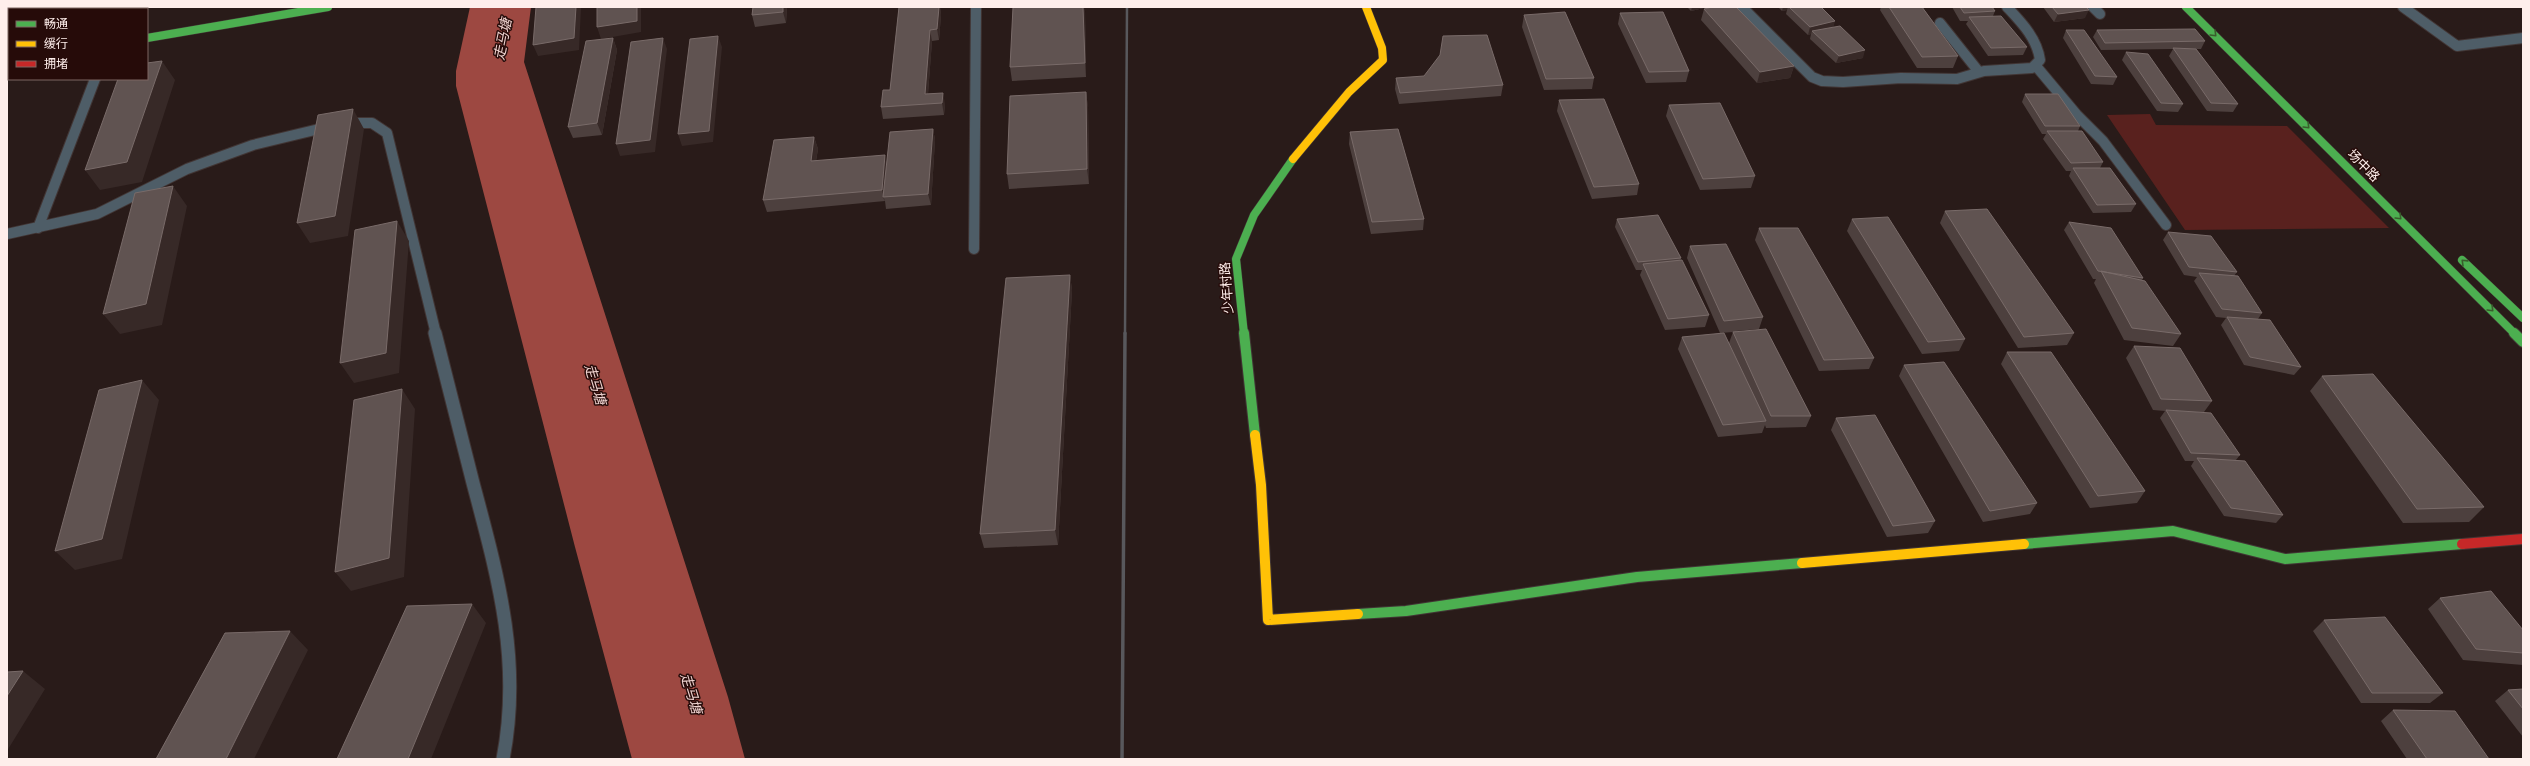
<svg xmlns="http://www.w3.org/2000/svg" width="2530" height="766" font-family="'Noto Serif','Noto Sans SC',serif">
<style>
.green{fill:#59211e}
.water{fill:#9d4841}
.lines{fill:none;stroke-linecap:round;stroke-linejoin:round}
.lane-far1-casing{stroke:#413534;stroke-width:12}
.lane-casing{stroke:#413534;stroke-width:15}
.fast-far1-casing{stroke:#413534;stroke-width:9}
.fast-casing{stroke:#413534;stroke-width:12}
.slow-far1-casing{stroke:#413534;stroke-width:9}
.slow-casing{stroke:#413534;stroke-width:12}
.jam-casing{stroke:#413534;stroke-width:12}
.lane-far1{stroke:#4e5d67;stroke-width:10}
.lane{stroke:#4e5d67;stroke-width:13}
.fast-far1{stroke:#4caf50;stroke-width:8}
.fast{stroke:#4caf50;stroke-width:10}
.slow-far1{stroke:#ffc107;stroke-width:8}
.slow{stroke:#ffc107;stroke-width:10}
.jam{stroke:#c62828;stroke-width:10}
.rail-far1{stroke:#58585c;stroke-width:2.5}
.rail{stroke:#58585c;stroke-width:3.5}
.wall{fill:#4d403e}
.shaded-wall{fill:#372927}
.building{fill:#605351;stroke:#796b69}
.oneway{stroke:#395d2c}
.labels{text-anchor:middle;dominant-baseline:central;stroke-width:3;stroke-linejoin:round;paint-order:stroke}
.street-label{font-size:13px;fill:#feeeeb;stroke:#260b09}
.water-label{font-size:14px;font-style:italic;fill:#f0d4d1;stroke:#260b09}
</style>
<rect width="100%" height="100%" fill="#291b19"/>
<path class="green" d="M 2150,114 L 2156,125 L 2287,126 L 2389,228 L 2185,230 L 2107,115 Z"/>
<path class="water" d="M 470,7 L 531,7 L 524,62 L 728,697 L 745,759 L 632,759 L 575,547 L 456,86 L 456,71 Z"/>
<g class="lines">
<defs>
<path id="lane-far1" d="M 1742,7 L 1812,77 L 1822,81 L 1843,82 L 1901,78 L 1957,79 L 1984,71 L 2032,68 L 2040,60 C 2037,38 2021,22 2007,7
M 2093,7 L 2100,14
M 2403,7 L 2457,46 L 2523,38
M 7,16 L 9,13
M 1940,23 L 1979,72
M 2036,66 L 2077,115 L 2103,141 L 2166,225
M 38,228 L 95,79
M 7,234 L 97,214 L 187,169 L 253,145 L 344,123 L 372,123 L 387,133 L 436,334
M 974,249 L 976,7"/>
<path id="lane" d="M 435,333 C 448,383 460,433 473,483 C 498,577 522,661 503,759"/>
<path id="fast-far1" d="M 2186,7 L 2515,334
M 147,38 L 328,7
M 7,64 L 9,63
M 2462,260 L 2523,318
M 1244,334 L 1236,259 L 1254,215 L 1293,159"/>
<path id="fast" d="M 1244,333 L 1255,435
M 2514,333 L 2523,342
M 2024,544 L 2173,531 L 2285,559 L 2462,544
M 1358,614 L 1406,611 L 1637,577 L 1802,563"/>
<path id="slow-far1" d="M 1293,159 L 1349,92 L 1383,60 L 1382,48 L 1366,7"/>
<path id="slow" d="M 1255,435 L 1261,485 L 1268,620 L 1358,614
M 1802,563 L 2024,544"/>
<path id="jam" d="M 2462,544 L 2523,539"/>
</defs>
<use href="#lane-far1" class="lane-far1-casing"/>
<use href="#lane" class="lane-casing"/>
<use href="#fast-far1" class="fast-far1-casing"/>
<use href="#fast" class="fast-casing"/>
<use href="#slow-far1" class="slow-far1-casing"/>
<use href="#slow" class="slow-casing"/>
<use href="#jam" class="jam-casing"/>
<use href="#lane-far1" class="lane-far1"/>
<use href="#lane" class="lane"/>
<use href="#fast-far1" class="fast-far1"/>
<use href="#fast" class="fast"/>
<use href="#slow-far1" class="slow-far1"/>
<use href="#slow" class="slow"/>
<use href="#jam" class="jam"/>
<path class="rail-far1" d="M 1125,334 L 1127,7"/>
<path class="rail" d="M 1122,759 L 1125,333"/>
</g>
<path class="wall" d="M 753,7 L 787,7 L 786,23 L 755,27 L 752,15 Z
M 899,7 L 940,7 L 941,15 L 939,40 L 932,41 L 928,94 L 945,104 L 944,115 L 883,119 L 881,107 L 890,90 Z
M 1687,7 L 1708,7 L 1691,11 Z
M 1778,7 L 1821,7 L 1833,28 L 1863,58 L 1836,63 L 1810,39 L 1811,34 L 1808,35 L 1786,14 L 1787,10 L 1782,11 Z
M 1881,7 L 1922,7 L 1958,56 L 1953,68 L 1917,68 L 1880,10 Z
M 1952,7 L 1992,7 L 1995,11 L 1993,16 L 2027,47 L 2023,55 L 1988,56 L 1966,24 L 1968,21 L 1960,21 Z
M 2043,7 L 2086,7 L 2085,18 L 2054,22 Z
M 1704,9 L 1794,66 L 1790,78 L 1757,83 L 1701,20 Z
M 1085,11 L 1086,77 L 1012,81 L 1010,67 Z
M 1620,13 L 1689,71 L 1686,82 L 1646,83 L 1618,24 Z
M 1524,15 L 1594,78 L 1592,89 L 1544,90 L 1522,27 Z
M 2066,30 L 2117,77 L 2113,85 L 2091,84 L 2063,38 Z
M 2097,30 L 2205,41 L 2201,49 L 2196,49 L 2238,104 L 2233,112 L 2207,111 L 2169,56 L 2173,49 L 2101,50 L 2093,37 Z
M 613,38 L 617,50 L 602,135 L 573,138 L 568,127 Z
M 2126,52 L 2183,104 L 2178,112 L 2157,111 L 2122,60 Z
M 1396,78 L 1503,85 L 1501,96 L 1399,104 L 1395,89 Z
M 1086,92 L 1088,107 L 1089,184 L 1009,189 L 1007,174 Z
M 2025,94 L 2080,126 L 2078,131 L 2103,162 L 2100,168 L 2136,204 L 2131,212 L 2093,213 L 2069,176 L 2071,171 L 2066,171 L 2043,139 L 2046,134 L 2042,134 L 2022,102 Z
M 1559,100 L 1639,184 L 1637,195 L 1592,199 L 1557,111 Z
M 1669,105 L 1755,176 L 1751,188 L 1700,190 L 1666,116 Z
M 933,129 L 935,140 L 931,205 L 886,209 L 885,201 L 767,212 L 763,200 L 814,137 L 818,149 L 816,161 L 887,165 Z
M 1350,132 L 1424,219 L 1423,230 L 1371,234 L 1349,144 Z
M 1945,211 L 2074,333 L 2067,345 L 2018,348 L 1940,223 Z
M 1617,219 L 1681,258 L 1680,261 L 1709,315 L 1705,327 L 1665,330 L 1640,275 L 1642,270 L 1636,270 L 1615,227 Z
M 1852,219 L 1965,339 L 1959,351 L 1922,354 L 1847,231 Z
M 2069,222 L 2143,278 L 2142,280 L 2181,334 L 2173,346 L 2124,340 L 2094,283 L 2096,279 L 2093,279 L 2064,230 Z
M 1759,228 L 1874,358 L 1869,369 L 1819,371 L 1755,240 Z
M 2168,232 L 2237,272 L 2234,276 L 2262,313 L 2258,319 L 2301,367 L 2294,375 L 2244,365 L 2221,325 L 2226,318 L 2216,317 L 2194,281 L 2197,277 L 2184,275 L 2163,240 Z
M 1690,246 L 1763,317 L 1759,329 L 1736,331 L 1811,416 L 1806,427 L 1766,428 L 1765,425 L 1762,433 L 1718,437 L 1678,349 L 1682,337 L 1729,343 L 1733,332 L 1720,333 L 1687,258 Z
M 1070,275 L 1072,290 L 1058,545 L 984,548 L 980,534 Z
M 2134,346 L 2212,401 L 2204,412 L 2194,412 L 2240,455 L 2236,460 L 2283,515 L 2276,523 L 2224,516 L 2191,466 L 2194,461 L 2185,461 L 2160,418 L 2165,411 L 2153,410 L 2126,358 Z
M 2007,352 L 2145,491 L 2137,503 L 2090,508 L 2001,364 Z
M 1904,365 L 2037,503 L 2030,514 L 1983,522 L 1899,376 Z
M 2322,376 L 2484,507 L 2469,522 L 2403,523 L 2310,391 Z
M 1836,418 L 1935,521 L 1928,533 L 1887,537 L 1831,430 Z
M 2440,598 L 2523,630 L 2523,665 L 2463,660 L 2428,609 Z
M 2324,620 L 2443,693 L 2430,703 L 2361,703 L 2313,631 Z
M 2523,689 L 2523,737 L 2495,701 L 2508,690 Z
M 2393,710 L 2489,759 L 2407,759 L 2381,721 Z"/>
<path class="shaded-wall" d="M 576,7 L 581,7 L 579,50 L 538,56 L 533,45 Z
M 637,7 L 641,7 L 641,32 L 601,39 L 597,27 Z
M 783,7 L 787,7 L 786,23 L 783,12 Z
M 939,7 L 940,7 L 941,15 L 939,40 L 937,29 Z
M 1083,7 L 1084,7 L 1085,11 L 1086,77 L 1085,63 Z
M 1692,7 L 1708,7 L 1691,11 Z
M 1783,7 L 1788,7 L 1787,10 L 1782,11 Z
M 2089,10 L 2085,18 L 2054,22 L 2058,14 Z
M 1835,21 L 1833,29 L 1812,31 L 1811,34 L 1808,35 L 1810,27 Z
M 930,30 L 932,41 L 927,105 L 925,94 Z
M 718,36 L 722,47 L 713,142 L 682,146 L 678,134 Z
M 613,38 L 617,50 L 602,135 L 597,123 Z
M 663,38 L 667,49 L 655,152 L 620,156 L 616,144 Z
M 1865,50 L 1863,58 L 1836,63 L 1839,56 Z
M 162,61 L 175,80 L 142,182 L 100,190 L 85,170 Z
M 1794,66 L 1790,78 L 1757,83 L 1760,72 Z
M 1086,92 L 1088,107 L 1089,184 L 1087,169 Z
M 943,93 L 945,104 L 944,115 L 942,103 Z
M 353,109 L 364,129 L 348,236 L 310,243 L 297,223 Z
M 933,129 L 935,140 L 931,205 L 928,194 Z
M 814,137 L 818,149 L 814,173 L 811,161 Z
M 885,155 L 887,167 L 883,197 L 885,202 L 882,190 Z
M 173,186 L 187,206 L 162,325 L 120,334 L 103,314 Z
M 397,221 L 409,241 L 399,373 L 354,383 L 340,363 Z
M 1070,275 L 1072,290 L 1058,545 L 1055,530 Z
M 142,380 L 159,400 L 122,559 L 75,570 L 55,551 Z
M 402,389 L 415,409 L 404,577 L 351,591 L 335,572 Z
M 472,604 L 486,623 L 431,759 L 408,759 Z
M 290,631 L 308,650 L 254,759 L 226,759 Z
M 23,671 L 45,689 L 7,751 L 7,696 Z"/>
<path class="building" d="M 536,7 L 576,7 L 574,38 L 533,45 Z
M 597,7 L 637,7 L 637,21 L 597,27 Z
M 753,7 L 783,7 L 783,12 L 752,15 Z
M 899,7 L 939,7 L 937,29 L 930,30 L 925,94 L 943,93 L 942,103 L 881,107 L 883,90 L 890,90 Z
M 1013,7 L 1083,7 L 1085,63 L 1010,67 Z
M 1712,7 L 1736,7 L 1794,66 L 1760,72 L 1704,9 Z
M 1789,7 L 1821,7 L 1835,21 L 1810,27 Z
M 1889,7 L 1922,7 L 1958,56 L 1922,57 Z
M 1960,7 L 1992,7 L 1995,11 L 1964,13 Z
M 2052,7 L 2086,7 L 2089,10 L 2058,14 Z
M 1565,12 L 1594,78 L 1546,79 L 1524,15 Z
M 1663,12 L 1689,71 L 1649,72 L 1620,13 Z
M 2001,16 L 2027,47 L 1991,48 L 1969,17 Z
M 1840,26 L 1865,50 L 1839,56 L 1812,31 Z
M 2195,29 L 2205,41 L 2105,43 L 2097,30 Z
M 2066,30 L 2084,30 L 2117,77 L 2095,76 Z
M 1487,35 L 1503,85 L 1400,93 L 1396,78 L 1424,76 L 1440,55 L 1443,36 Z
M 718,36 L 709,131 L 678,134 L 690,39 Z
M 613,38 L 597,123 L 568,127 L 586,41 Z
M 663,38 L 650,140 L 616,144 L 631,42 Z
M 2173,48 L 2196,49 L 2238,104 L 2211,103 Z
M 2126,52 L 2148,54 L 2183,104 L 2161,103 Z
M 162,61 L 127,162 L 85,170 L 118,79 L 147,79 L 147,63 Z
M 1086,92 L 1087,169 L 1007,174 L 1010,96 Z
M 2025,94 L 2058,94 L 2080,126 L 2045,126 Z
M 1604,99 L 1639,184 L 1594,187 L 1559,100 Z
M 1720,103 L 1755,176 L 1703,179 L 1669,105 Z
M 353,109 L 335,216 L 297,223 L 318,115 Z
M 933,129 L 928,194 L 883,197 L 890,132 Z
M 1398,129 L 1424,219 L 1372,222 L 1350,132 Z
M 2047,131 L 2082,131 L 2103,162 L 2071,163 Z
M 814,137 L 811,161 L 885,155 L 882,190 L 763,200 L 774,140 Z
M 2073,168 L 2110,168 L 2136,204 L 2097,205 Z
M 173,186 L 146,304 L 103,314 L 135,193 Z
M 1987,209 L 2074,333 L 2024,337 L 1945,211 Z
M 1658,215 L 1681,258 L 1638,262 L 1617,219 Z
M 1888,217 L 1965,339 L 1928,342 L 1852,219 Z
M 397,221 L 386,353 L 340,363 L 355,230 Z
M 2069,222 L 2111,228 L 2143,278 L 2098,271 Z
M 1759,228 L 1798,228 L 1874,358 L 1824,360 Z
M 2168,232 L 2211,236 L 2237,272 L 2189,267 Z
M 1726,244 L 1763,317 L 1724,321 L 1690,246 Z
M 1682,260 L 1709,315 L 1668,319 L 1643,264 Z
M 2101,271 L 2145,281 L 2181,334 L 2132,328 Z
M 2199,273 L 2238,276 L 2262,313 L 2222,309 Z
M 1070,275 L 1055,530 L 980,534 L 1006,278 Z
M 2227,317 L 2270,320 L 2301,367 L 2250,357 Z
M 1766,329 L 1811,416 L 1771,416 L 1733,332 Z
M 1724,333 L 1766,421 L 1723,425 L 1682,337 Z
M 2134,346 L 2180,348 L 2212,401 L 2161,399 Z
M 2007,352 L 2051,352 L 2145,491 L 2098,496 Z
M 1944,362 L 2037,503 L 1990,511 L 1904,365 Z
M 2373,374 L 2484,507 L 2417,509 L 2322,376 Z
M 142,380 L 102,539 L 55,551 L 99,390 Z
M 402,389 L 389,558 L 335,572 L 354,400 Z
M 2166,410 L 2211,413 L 2240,455 L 2191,453 Z
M 1875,415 L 1935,521 L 1893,526 L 1836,418 Z
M 2197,458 L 2245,461 L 2283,515 L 2231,508 Z
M 2491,591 L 2523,630 L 2523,653 L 2476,649 L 2440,598 Z
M 472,604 L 408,759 L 337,759 L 407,606 Z
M 2385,617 L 2443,693 L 2372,693 L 2324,620 Z
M 290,631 L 226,759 L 156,759 L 225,633 Z
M 23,671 L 7,696 L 7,672 Z
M 2523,689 L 2523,709 L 2508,690 Z
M 2393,710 L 2455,711 L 2489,759 L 2427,759 Z"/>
<defs><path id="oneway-chevron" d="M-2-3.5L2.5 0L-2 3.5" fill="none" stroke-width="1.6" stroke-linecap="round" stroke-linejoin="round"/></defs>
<g class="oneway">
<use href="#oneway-chevron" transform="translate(2214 34) rotate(45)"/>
<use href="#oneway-chevron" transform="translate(2307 126) rotate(45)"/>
<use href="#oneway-chevron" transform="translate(2399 217) rotate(45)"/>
<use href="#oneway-chevron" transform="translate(2464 262) rotate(-136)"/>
<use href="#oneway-chevron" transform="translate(2491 309) rotate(45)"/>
</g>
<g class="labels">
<g class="street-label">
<text transform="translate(2364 165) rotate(45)">场中路</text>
<text transform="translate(1226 288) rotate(-94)">少年村路</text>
</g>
<g class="water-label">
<text transform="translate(502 39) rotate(-79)">走马塘</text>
<text transform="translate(596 384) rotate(73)">走马塘</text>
<text transform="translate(692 693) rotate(73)">走马塘</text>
</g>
</g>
<rect width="2530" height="766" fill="none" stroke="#feeeeb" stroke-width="16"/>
<rect x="8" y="8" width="140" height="72" fill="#260b09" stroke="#7c6663"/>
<rect x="16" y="21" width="20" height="6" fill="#4caf50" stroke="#7c6663"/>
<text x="44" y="28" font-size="12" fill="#feeeeb">畅通</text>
<rect x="16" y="41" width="20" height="6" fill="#ffc107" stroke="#7c6663"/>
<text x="44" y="48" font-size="12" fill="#feeeeb">缓行</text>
<rect x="16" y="61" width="20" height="6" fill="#c62828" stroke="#7c6663"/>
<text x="44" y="68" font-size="12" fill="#feeeeb">拥堵</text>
</svg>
